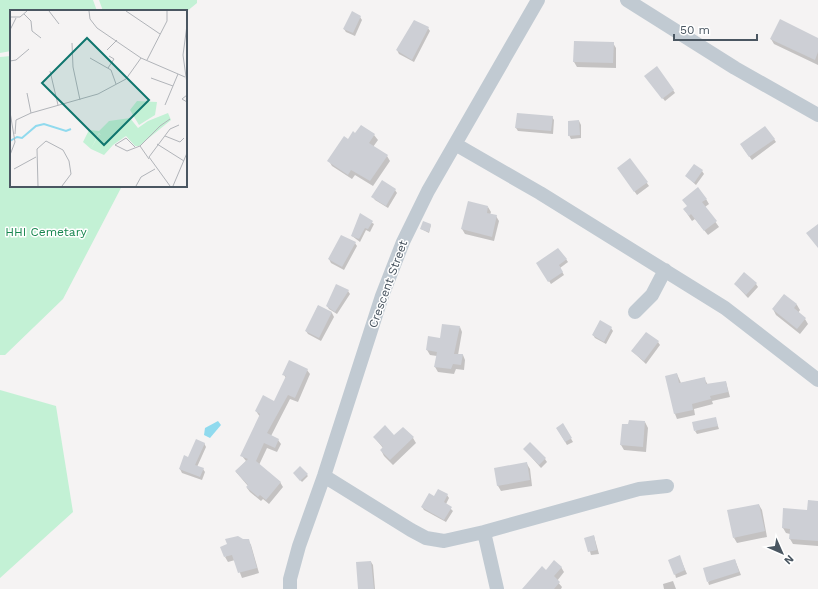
<svg xmlns="http://www.w3.org/2000/svg" width="818" height="589" font-family="'Work Sans',sans-serif">
<style>
.green{fill:#c3f1d5}
.water{fill:#90daee}
.shadow{fill:#0003}
.building{fill:#cdcfd5}
.lines{fill:none;stroke-linecap:round;stroke-linejoin:round}
.minor{stroke:#c1cad2;stroke-width:14}
.labels{text-anchor:middle;dominant-baseline:central;stroke-width:3;stroke-linejoin:round;paint-order:stroke}
.park-label{font-size:12px;fill:#17864f;stroke:#fff}
.street-label{font-size:12px;fill:#4a5661;stroke:#fff}
.inset-river{fill:none;stroke:#90daee;stroke-width:2}
.inset-road{fill:none;stroke:#b1b4b9;stroke-width:1}
.view{fill:#0f766e;fill-opacity:0.15;stroke:#0f766e;stroke-width:2}
.inset-edge{fill:none;stroke:#4a5661;stroke-width:2}
</style>
<rect width="100%" height="100%" fill="#f5f3f3"/>
<path class="green" d="M 0,0 L 93,0 L 97,11 L 11,11 L 11,51 L 0,53 Z
M 99,0 L 197,0 L 197,3 L 186,12 L 103,11 Z
M 11,56 L 11,186 L 122,186 L 63,299 L 5,355 L 0,355 L 0,57 Z
M 0,390 L 56,406 L 73,512 L 0,578 Z"/>
<path class="water" d="M 218,421 L 221,425 L 210,438 L 204,435 L 205,428 Z"/>
<path class="shadow" d="M 360,17 L 362,20 L 355,36 L 346,32 L 344,29 Z
M 428,28 L 430,31 L 414,62 L 399,54 L 397,50 Z
M 771,39 L 818,39 L 818,65 L 774,44 Z
M 613,43 L 616,48 L 616,68 L 577,67 L 574,62 Z
M 648,79 L 673,90 L 675,93 L 665,101 Z
M 552,117 L 554,120 L 553,134 L 518,131 L 516,128 Z
M 579,121 L 581,125 L 581,138 L 571,139 L 569,135 Z
M 361,126 L 374,135 L 378,140 L 373,147 L 387,156 L 390,161 L 373,186 L 355,175 L 352,179 L 332,166 L 329,161 L 356,134 Z
M 774,139 L 776,142 L 752,160 L 743,148 Z
M 630,159 L 649,186 L 637,195 L 620,171 Z
M 702,171 L 704,174 L 696,185 L 686,176 Z
M 395,190 L 397,193 L 388,208 L 375,200 L 373,197 Z
M 706,199 L 709,204 L 705,207 L 719,227 L 708,235 L 695,219 L 692,221 L 684,209 Z
M 488,207 L 491,212 L 490,215 L 496,216 L 499,221 L 494,241 L 465,234 L 462,229 Z
M 360,215 L 374,224 L 370,232 L 366,230 L 360,242 L 352,236 Z
M 431,225 L 429,233 L 421,229 Z
M 355,243 L 357,246 L 344,270 L 331,263 L 329,259 Z
M 566,259 L 568,262 L 560,268 L 564,275 L 551,284 L 537,263 Z
M 735,284 L 756,284 L 758,287 L 748,298 Z
M 348,291 L 350,294 L 337,314 L 329,309 L 327,306 Z
M 784,295 L 797,305 L 800,310 L 798,313 L 805,319 L 808,324 L 800,334 L 776,315 L 773,309 Z
M 318,306 L 332,313 L 334,317 L 321,341 L 308,334 L 306,331 Z
M 460,327 L 462,332 L 458,355 L 463,355 L 465,360 L 464,370 L 456,369 L 454,374 L 438,372 L 435,367 L 437,356 L 430,355 L 427,350 Z
M 611,328 L 613,331 L 606,344 L 595,338 L 593,335 Z
M 658,342 L 660,345 L 646,364 L 632,351 Z
M 307,370 L 310,374 L 298,402 L 290,399 L 271,436 L 278,440 L 281,444 L 277,452 L 267,448 L 259,465 L 280,482 L 283,487 L 269,504 L 263,499 L 261,501 L 250,492 L 247,488 L 248,486 L 236,472 L 246,461 L 242,456 L 260,417 L 256,411 L 275,402 L 286,378 L 284,375 Z
M 677,374 L 681,383 L 704,378 L 708,385 L 726,382 L 730,397 L 712,401 L 713,404 L 694,409 L 695,415 L 677,419 L 675,414 Z
M 715,418 L 719,429 L 697,434 L 695,431 Z
M 645,422 L 648,428 L 646,452 L 624,450 L 621,445 Z
M 563,425 L 573,442 L 567,445 L 557,428 Z
M 374,437 L 413,438 L 416,443 L 393,465 L 384,456 L 381,450 L 383,448 Z
M 204,443 L 206,447 L 197,467 L 203,469 L 205,472 L 202,480 L 182,473 L 180,469 Z
M 524,449 L 545,459 L 547,462 L 541,468 Z
M 527,464 L 530,469 L 532,486 L 501,491 L 498,486 L 495,469 Z
M 300,468 L 308,476 L 302,482 L 295,474 Z
M 447,495 L 449,498 L 446,504 L 453,511 L 446,522 L 424,510 L 422,507 L 434,497 Z
M 818,502 L 818,546 L 793,544 L 790,539 L 790,534 L 786,533 L 783,528 L 808,511 Z
M 759,505 L 762,510 L 767,537 L 737,543 L 734,538 Z
M 594,536 L 599,554 L 591,555 L 586,538 Z
M 243,540 L 248,540 L 251,545 L 259,573 L 242,578 L 235,560 L 228,562 L 225,557 Z
M 681,560 L 687,574 L 676,578 L 675,574 Z
M 735,560 L 741,575 L 709,585 L 708,582 Z
M 371,562 L 373,565 L 375,589 L 359,589 Z
M 561,567 L 564,572 L 557,581 L 562,587 L 561,589 L 523,589 L 546,571 Z
M 673,581 L 676,589 L 664,589 L 663,584 Z"/>
<path class="building" d="M 352,11 L 361,16 L 353,33 L 343,29 Z
M 780,19 L 818,38 L 818,52 L 815,60 L 770,39 Z
M 414,20 L 429,27 L 412,60 L 396,50 Z
M 574,41 L 614,42 L 613,63 L 573,62 Z
M 657,66 L 674,90 L 662,99 L 644,76 Z
M 517,113 L 553,116 L 551,131 L 515,128 Z
M 579,120 L 580,135 L 568,136 L 568,121 Z
M 361,125 L 375,134 L 369,143 L 388,155 L 370,181 L 351,170 L 348,175 L 327,161 L 344,136 L 348,139 L 353,131 L 355,133 Z
M 765,126 L 775,139 L 749,157 L 740,144 Z
M 630,158 L 648,182 L 634,192 L 617,168 Z
M 694,164 L 703,170 L 694,183 L 685,176 Z
M 382,180 L 396,189 L 386,206 L 371,197 Z
M 698,187 L 707,199 L 702,202 L 717,221 L 704,231 L 691,214 L 689,216 L 683,209 L 687,206 L 682,200 Z
M 468,201 L 488,206 L 487,213 L 497,215 L 492,237 L 461,229 Z
M 360,213 L 373,221 L 368,229 L 365,228 L 359,239 L 351,236 Z
M 423,221 L 431,224 L 429,232 L 420,229 Z
M 818,224 L 818,248 L 806,233 Z
M 341,235 L 356,242 L 342,267 L 328,259 Z
M 558,248 L 567,259 L 559,265 L 563,272 L 548,282 L 536,263 Z
M 744,272 L 757,283 L 746,295 L 734,284 Z
M 336,284 L 349,290 L 335,312 L 326,306 Z
M 784,294 L 797,304 L 794,308 L 806,318 L 797,329 L 772,309 Z
M 318,305 L 332,312 L 319,338 L 305,331 Z
M 600,320 L 612,327 L 604,342 L 592,335 Z
M 442,324 L 460,326 L 454,354 L 463,354 L 461,365 L 453,364 L 451,369 L 434,367 L 437,352 L 426,350 L 428,336 L 440,338 Z
M 646,332 L 659,341 L 644,361 L 631,351 Z
M 289,360 L 308,369 L 295,398 L 288,395 L 267,433 L 279,439 L 275,448 L 264,443 L 256,461 L 281,482 L 266,500 L 260,495 L 258,497 L 246,487 L 248,485 L 235,471 L 248,459 L 240,456 L 260,414 L 255,411 L 263,395 L 274,401 L 286,376 L 282,375 Z
M 677,373 L 679,383 L 705,377 L 706,384 L 726,381 L 728,392 L 710,396 L 711,399 L 692,404 L 693,410 L 674,414 L 665,376 Z
M 716,417 L 718,426 L 694,431 L 692,422 Z
M 629,420 L 645,421 L 643,447 L 620,445 L 622,424 L 628,424 Z
M 563,423 L 572,438 L 565,442 L 556,428 Z
M 385,425 L 394,435 L 403,427 L 414,437 L 390,460 L 380,450 L 383,447 L 373,437 Z
M 196,439 L 205,443 L 195,465 L 204,468 L 200,477 L 179,469 L 184,455 L 188,457 Z
M 530,442 L 546,458 L 539,465 L 523,449 Z
M 527,462 L 530,480 L 497,486 L 494,468 Z
M 300,466 L 308,474 L 300,481 L 293,473 Z
M 438,489 L 448,494 L 444,502 L 452,507 L 444,520 L 421,507 L 429,493 L 434,496 Z
M 808,500 L 818,501 L 818,541 L 789,539 L 790,529 L 782,528 L 783,508 L 807,510 Z
M 759,504 L 765,531 L 733,538 L 727,510 Z
M 594,535 L 597,550 L 588,552 L 584,538 Z
M 238,536 L 243,539 L 249,539 L 257,568 L 238,573 L 232,555 L 224,557 L 220,547 L 227,544 L 225,539 Z
M 680,555 L 685,570 L 674,575 L 668,560 Z
M 735,559 L 739,572 L 707,582 L 703,568 Z
M 554,560 L 562,567 L 554,576 L 560,582 L 554,589 L 522,589 L 542,566 L 546,570 Z
M 371,561 L 374,589 L 358,589 L 356,562 Z"/>
<g class="lines">
<path class="minor" d="M 627,0 L 735,68 L 818,115
M 455,144 L 540,193 L 725,308 L 818,380
M 635,312 L 652,295 L 665,270
M 324,476 L 411,530 L 426,538 L 444,541 L 484,532 L 639,489 L 667,486
M 484,532 L 497,589
M 290,589 L 290,579 L 299,546 L 324,476 L 382,296 L 403,242 L 428,191 L 538,0"/>
</g>
<g class="labels">
<g class="park-label">
<text x="46" y="232">HHI Cemetary</text>
</g>
<g class="street-label">
<text transform="translate(388 284) rotate(-70)">Crescent Street</text>
</g>
</g>
<g transform="translate(10 10)">
<rect width="177" height="177" fill="#f5f3f3"/>
<path d="M 127,91 L 147,92 L 145,105 L 129,115 L 120,100 ZM 158,103 L 161,110 L 129,136 L 125,136 L 116,126 L 103,135 L 94,145 L 81,139 L 89,124 L 91,125 L 89,123 L 81,139 L 73,132 L 79,120 L 89,121 L 99,111 L 120,108 L 128,118 L 138,111 Z" fill="#c3f1d5"/>
<path class="inset-river" d="M 0,131 L 7,127 L 12,128 L 26,116 L 34,114 L 56,121 L 61,119"/>
<path class="inset-road" d="M 39,1 L 49,14M 79,1 L 80,9 L 87,18 L 131,48 L 175,67M 116,1 L 150,24M 14,4 L 21,11 L 22,21 L 31,28M 0,7 L 10,7 L 17,1M 177,15 L 173,45 L 177,74M 0,20 L 6,8M 62,33 L 63,57 L 70,90M 97,40 L 107,30M 80,48 L 101,60 L 106,74M 137,50 L 157,11 L 157,1M 0,51 L 6,50 L 19,39M 98,58 L 104,49 L 99,46M 40,61 L 48,95M 141,68 L 163,76M 17,83 L 21,103M 177,85 L 172,89 L 177,92M 155,95 L 168,64M 0,102 L 5,132 L 0,145M 5,124 L 6,110 L 21,103 L 88,84 L 116,69 L 131,48M 155,126 L 170,132 L 174,128M 147,134 L 174,151M 130,136 L 139,149M 125,137 L 116,128 L 105,135 L 117,141 L 130,136 L 150,116 L 160,109M 4,159 L 26,147M 28,176 L 27,139 L 36,131 L 53,140 L 59,151 L 61,164 L 52,176M 126,176 L 131,167 L 145,159M 160,176 L 139,147 L 160,119 L 169,115M 163,176 L 177,143"/>
<path class="view" d="M 77,28 L 139,90 L 94,135 L 32,73 Z"/>
<rect width="177" height="177" class="inset-edge"/>
</g>
<g transform="translate(782 553) rotate(135)" stroke="#ffffff" stroke-width="3" paint-order="stroke">
<path d="M0-3L7 15L0 10L-7 15Z" fill="#4a5661"/>
<text y="-6" font-size="11" font-weight="bold" text-anchor="middle" fill="#4a5661">N</text>
</g>
<path d="M674 34v6h83v-6" fill="none" stroke="#4a5661" stroke-width="2"/>
<text x="680" y="34" font-size="12" fill="#4a5661" stroke="#ffffff" stroke-width="3" paint-order="stroke">50 m</text>
</svg>
